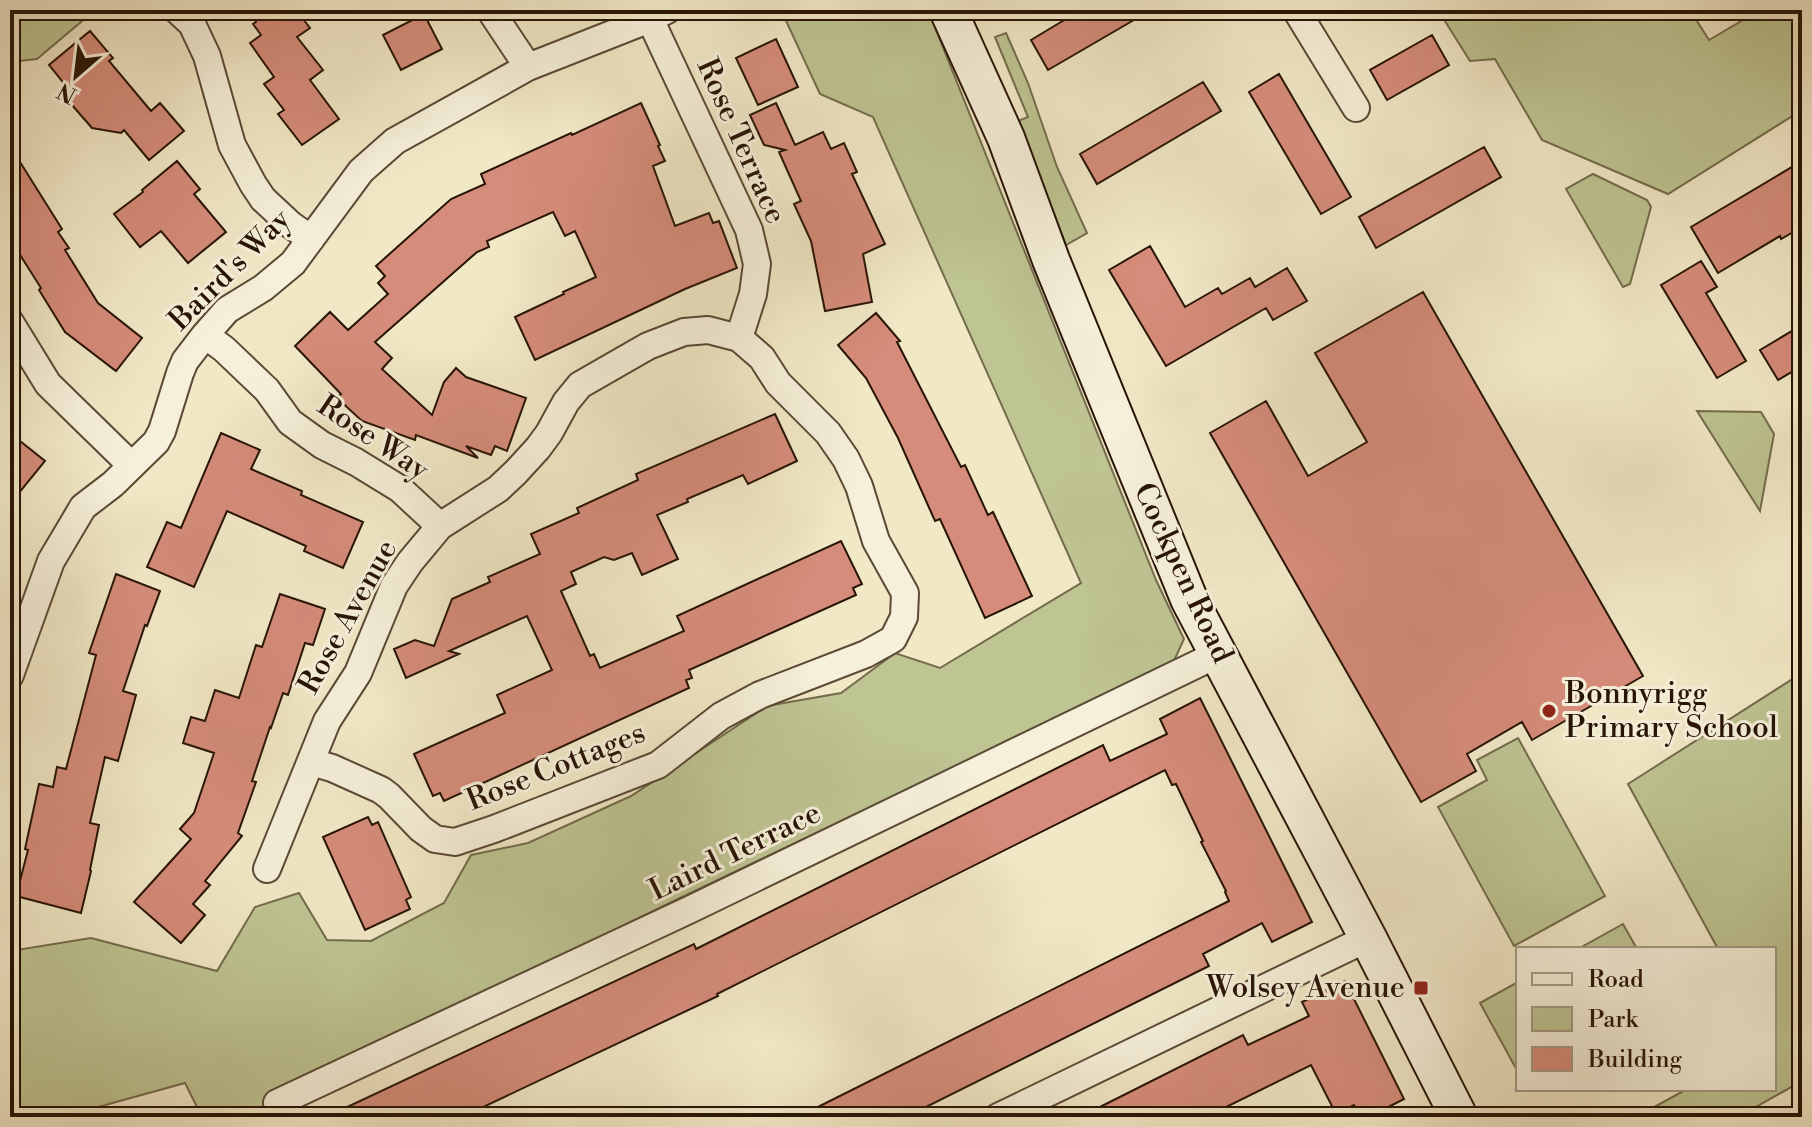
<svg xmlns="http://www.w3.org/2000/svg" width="1812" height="1127" font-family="'Libre Bodoni',serif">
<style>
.green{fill:#bec492;stroke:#736c4c;stroke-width:2}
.building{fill:#d58c7a;stroke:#281405;stroke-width:2}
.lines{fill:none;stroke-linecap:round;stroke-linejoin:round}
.street-casing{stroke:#5a4935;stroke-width:30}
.secondary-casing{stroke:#281405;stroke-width:40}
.street{stroke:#f6f0da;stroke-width:26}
.secondary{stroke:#f6f0da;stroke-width:36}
.poi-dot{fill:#8f2418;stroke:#f6f0da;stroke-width:3}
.labels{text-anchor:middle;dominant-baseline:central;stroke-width:6;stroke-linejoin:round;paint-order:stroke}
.street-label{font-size:30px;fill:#281405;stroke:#f6f0da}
.poi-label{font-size:30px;fill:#281405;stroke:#f6f0da;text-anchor:start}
</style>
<rect width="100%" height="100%" fill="#f1e8c6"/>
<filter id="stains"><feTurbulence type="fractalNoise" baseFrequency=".0025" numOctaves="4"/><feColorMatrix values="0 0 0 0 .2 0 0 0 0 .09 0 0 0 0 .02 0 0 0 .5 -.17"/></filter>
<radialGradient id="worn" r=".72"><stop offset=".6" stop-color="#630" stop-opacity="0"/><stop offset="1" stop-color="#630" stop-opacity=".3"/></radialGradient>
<path class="green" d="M 10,10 L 88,10 L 88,16 L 37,59 L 10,62 Z
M 781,10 L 928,10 L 1156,580 L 1184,639 L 1173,663 L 680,898 L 264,1100 L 271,1117 L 202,1117 L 185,1083 L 62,1117 L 27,1117 L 10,1112 L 10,951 L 91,938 L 217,971 L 255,907 L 299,893 L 327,940 L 371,941 L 444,903 L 471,855 L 528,843 L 631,796 L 767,706 L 841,693 L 895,653 L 940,668 L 1081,583 L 873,117 L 820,94 Z
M 1438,10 L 1690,10 L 1709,40 L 1760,10 L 1802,10 L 1802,110 L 1668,194 L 1542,140 L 1495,59 L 1470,61 Z
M 1006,33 L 1028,83 L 1057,167 L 1087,233 L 1066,245 L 1018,121 L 1028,117 L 995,37 Z
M 1593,174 L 1647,200 L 1651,207 L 1630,284 L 1623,287 L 1566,189 Z
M 1697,411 L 1761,412 L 1774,434 L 1760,511 Z
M 1802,673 L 1802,1081 L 1738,1117 L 1636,1117 L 1687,1089 L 1774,1089 L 1774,949 L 1718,949 L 1628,784 Z
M 1518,738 L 1605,896 L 1514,946 L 1438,807 L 1487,780 L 1477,760 Z
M 1623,924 L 1637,949 L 1578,949 Z
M 1518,982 L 1518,1072 L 1480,1003 Z"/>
<path class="building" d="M 248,10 L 296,10 L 310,28 L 297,37 L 323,70 L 310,80 L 339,119 L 302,145 L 278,114 L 284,110 L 264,84 L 274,77 L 250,43 L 261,35 L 253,24 L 256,22 Z
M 1081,10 L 1151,10 L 1048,70 L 1031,40 Z
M 424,14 L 442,49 L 401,70 L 383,35 Z
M 90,31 L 113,58 L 109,61 L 151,111 L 160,103 L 184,131 L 149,160 L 124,130 L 121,133 L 92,128 L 65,97 L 71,92 L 49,65 Z
M 1432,35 L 1449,65 L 1387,100 L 1370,70 Z
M 776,39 L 798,87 L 758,105 L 736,58 Z
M 1279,74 L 1351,197 L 1321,214 L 1249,92 Z
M 1203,82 L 1221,111 L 1097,184 L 1080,154 Z
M 641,103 L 660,145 L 658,146 L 665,161 L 653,166 L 675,226 L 709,213 L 713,223 L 719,221 L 737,268 L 685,289 L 535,360 L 515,317 L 564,294 L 563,292 L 596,277 L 575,231 L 565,236 L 553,212 L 487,241 L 489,247 L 477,252 L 375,342 L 392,358 L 382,369 L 432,415 L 444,382 L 456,368 L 466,377 L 526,398 L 507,451 L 495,446 L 491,455 L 466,446 L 478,458 L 416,435 L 415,440 L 362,421 L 337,398 L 341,394 L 295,346 L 330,312 L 348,330 L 388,294 L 378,283 L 385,276 L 376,266 L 451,199 L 485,184 L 481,174 L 571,133 L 572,135 Z
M 776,103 L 795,145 L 823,132 L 831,149 L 844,143 L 857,172 L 852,174 L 885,244 L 863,254 L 872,302 L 825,311 L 811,241 L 794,204 L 801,201 L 779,152 L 785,150 L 764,145 L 750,115 Z
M 10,146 L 62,229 L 58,232 L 69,248 L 65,250 L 98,303 L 142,338 L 116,371 L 65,332 L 39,290 L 41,288 L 10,239 Z
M 1484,147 L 1501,177 L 1376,248 L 1359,217 Z
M 177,161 L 200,189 L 194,194 L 226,232 L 188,263 L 161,231 L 140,247 L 114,214 L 143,192 L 142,190 Z
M 1802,161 L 1802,227 L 1781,239 L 1780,236 L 1718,273 L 1691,227 Z
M 1150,246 L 1185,307 L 1218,288 L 1222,294 L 1250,278 L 1255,287 L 1287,268 L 1307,301 L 1273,320 L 1266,308 L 1166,366 L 1109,270 Z
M 1701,261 L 1717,287 L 1706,293 L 1746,361 L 1717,378 L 1661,285 Z
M 1423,292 L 1643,676 L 1532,740 L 1522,722 L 1467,754 L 1476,771 L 1421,802 L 1210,433 L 1266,401 L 1308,476 L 1367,442 L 1315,353 Z
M 876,313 L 900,341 L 897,342 L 961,467 L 965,465 L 988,515 L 993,512 L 1032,596 L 985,618 L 940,519 L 935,521 L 898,438 L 866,378 L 838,345 Z
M 1802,325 L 1802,366 L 1778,380 L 1760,350 Z
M 775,414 L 797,461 L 748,484 L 743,475 L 687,499 L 688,502 L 657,515 L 678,559 L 642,575 L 632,553 L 614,560 L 604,557 L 571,572 L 576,584 L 561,591 L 590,656 L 594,654 L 600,668 L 684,631 L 677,616 L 841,541 L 862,584 L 853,588 L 856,595 L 689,670 L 692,678 L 686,680 L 689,688 L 444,801 L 440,793 L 433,796 L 414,754 L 505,713 L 497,695 L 552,670 L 527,616 L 449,651 L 459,654 L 406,678 L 394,649 L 415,640 L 434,646 L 452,599 L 490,582 L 488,577 L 540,554 L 531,534 L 579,513 L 577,508 L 638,480 L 636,474 Z
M 10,433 L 45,461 L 10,504 Z
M 221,433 L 260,450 L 251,469 L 302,491 L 301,495 L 363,522 L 343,568 L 304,551 L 306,546 L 227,511 L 194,587 L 147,567 L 167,522 L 181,528 Z
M 116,574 L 160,591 L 147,626 L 145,625 L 123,691 L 136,695 L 118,761 L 105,757 L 90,823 L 99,825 L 90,870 L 91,871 L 81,913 L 16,896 L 28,850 L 25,849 L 39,784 L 53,787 L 57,767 L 66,769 L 96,655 L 89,653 Z
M 280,594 L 325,609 L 313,645 L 305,643 L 288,695 L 283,693 L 271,728 L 270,727 L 252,781 L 256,782 L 238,833 L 242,836 L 205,881 L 210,885 L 193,904 L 205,915 L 181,943 L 134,902 L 191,839 L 180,829 L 194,813 L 214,753 L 183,743 L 191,717 L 205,721 L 215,690 L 239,698 L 256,645 L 262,647 Z
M 1200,698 L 1312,922 L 1272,942 L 1262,923 L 1203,954 L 1209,966 L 906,1117 L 798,1117 L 1229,901 L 1225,892 L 1226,891 L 1201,842 L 1203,841 L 1176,784 L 1172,785 L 1165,770 L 717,994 L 718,996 L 462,1117 L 326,1117 L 694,944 L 696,949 L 1103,745 L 1110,761 L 1167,734 L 1160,719 Z
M 368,817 L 372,825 L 378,822 L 411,897 L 406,900 L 410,909 L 365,930 L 323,837 Z
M 1345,981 L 1404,1099 L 1369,1117 L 1360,1117 L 1354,1105 L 1336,1114 L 1311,1065 L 1206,1117 L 1080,1117 L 1243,1035 L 1248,1045 L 1309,1016 L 1302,1002 Z"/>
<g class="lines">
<defs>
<path id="street" d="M 177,10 L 192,24 L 207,56 L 232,145 L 253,184 L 263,199 L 291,225 L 311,239
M 490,10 L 528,67
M 1296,10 L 1356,108
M 650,19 L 749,230 L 757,264 L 753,294 L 739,338
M 10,322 L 48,384 L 131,465
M 205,335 L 224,349 L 267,390 L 290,422 L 322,445 L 356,462 L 400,489 L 440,526
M 10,675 L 51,561 L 83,507 L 113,484 L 156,442 L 162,431 L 180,373 L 185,361 L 205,335 L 227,310 L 263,288 L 293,263 L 361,171 L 395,141 L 528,67 L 650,19 L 667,10
M 267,869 L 327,721 L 358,673 L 394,586 L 410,562 L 440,526 L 498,489 L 516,472 L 538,448 L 549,433 L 566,402 L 580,385 L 648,346 L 684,332 L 708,330 L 739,338 L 762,358 L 778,383 L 828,433 L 846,459 L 859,486 L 876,541 L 905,593 L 904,617 L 893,639 L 866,654 L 760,695 L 721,716 L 658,765 L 494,829 L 455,842 L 435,839 L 421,829 L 389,796 L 381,790 L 332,768 L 311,762
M 277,1103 L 689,910 L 1218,654
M 998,1117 L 1368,938"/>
<path id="secondary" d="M 948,10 L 1006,138 L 1051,260 L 1189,599 L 1368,938 L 1459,1117"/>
</defs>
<use href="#street" class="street-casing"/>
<use href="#secondary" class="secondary-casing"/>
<use href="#street" class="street"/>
<use href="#secondary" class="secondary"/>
</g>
<g class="poi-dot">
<circle cx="1549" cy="711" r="8"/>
<rect x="1413" y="980" width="16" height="16" rx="4"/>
</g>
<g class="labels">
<g class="street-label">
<text transform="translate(741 141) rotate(66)">Rose Terrace</text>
<text transform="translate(230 270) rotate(-45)">Baird's Way</text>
<text transform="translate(373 438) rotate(34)">Rose Way</text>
<text transform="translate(1183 573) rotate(65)">Cockpen Road</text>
<text transform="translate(348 617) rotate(-61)">Rose Avenue</text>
<text transform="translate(556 767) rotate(-22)">Rose Cottages</text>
<text transform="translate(735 852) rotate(-26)">Laird Terrace</text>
</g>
<g class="poi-label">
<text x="1565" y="694">Bonnyrigg<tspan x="1565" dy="34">Primary School</tspan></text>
<text x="1405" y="988" text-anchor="end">Wolsey Avenue</text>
</g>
</g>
<rect width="1812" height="1127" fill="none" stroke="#f1e8c6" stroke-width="40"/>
<rect x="12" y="12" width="1788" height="1103" fill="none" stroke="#281405" stroke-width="4"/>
<rect x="20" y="20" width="1772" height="1087" fill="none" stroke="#281405" stroke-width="2"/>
<rect x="1516" y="947" width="260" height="144" fill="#f6f0da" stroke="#a49885" stroke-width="2"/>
<rect x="1532" y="973" width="40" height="12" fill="#f6f0da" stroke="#a49885" stroke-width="2"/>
<text x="1588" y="987" font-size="24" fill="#281405">Road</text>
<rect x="1532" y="1007" width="40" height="24" fill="#bec492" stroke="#a49885" stroke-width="2"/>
<text x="1588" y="1027" font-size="24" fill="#281405">Park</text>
<rect x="1532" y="1047" width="40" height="24" fill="#d58c7a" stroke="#a49885" stroke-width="2"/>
<text x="1588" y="1067" font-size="24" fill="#281405">Building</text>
<g transform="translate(76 76) rotate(208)" stroke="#f6f0da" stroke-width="6" paint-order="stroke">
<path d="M0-6L14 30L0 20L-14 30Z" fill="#281405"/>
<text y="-12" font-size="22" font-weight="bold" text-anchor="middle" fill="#281405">N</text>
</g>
<rect width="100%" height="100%" filter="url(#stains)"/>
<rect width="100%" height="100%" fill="url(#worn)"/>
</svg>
